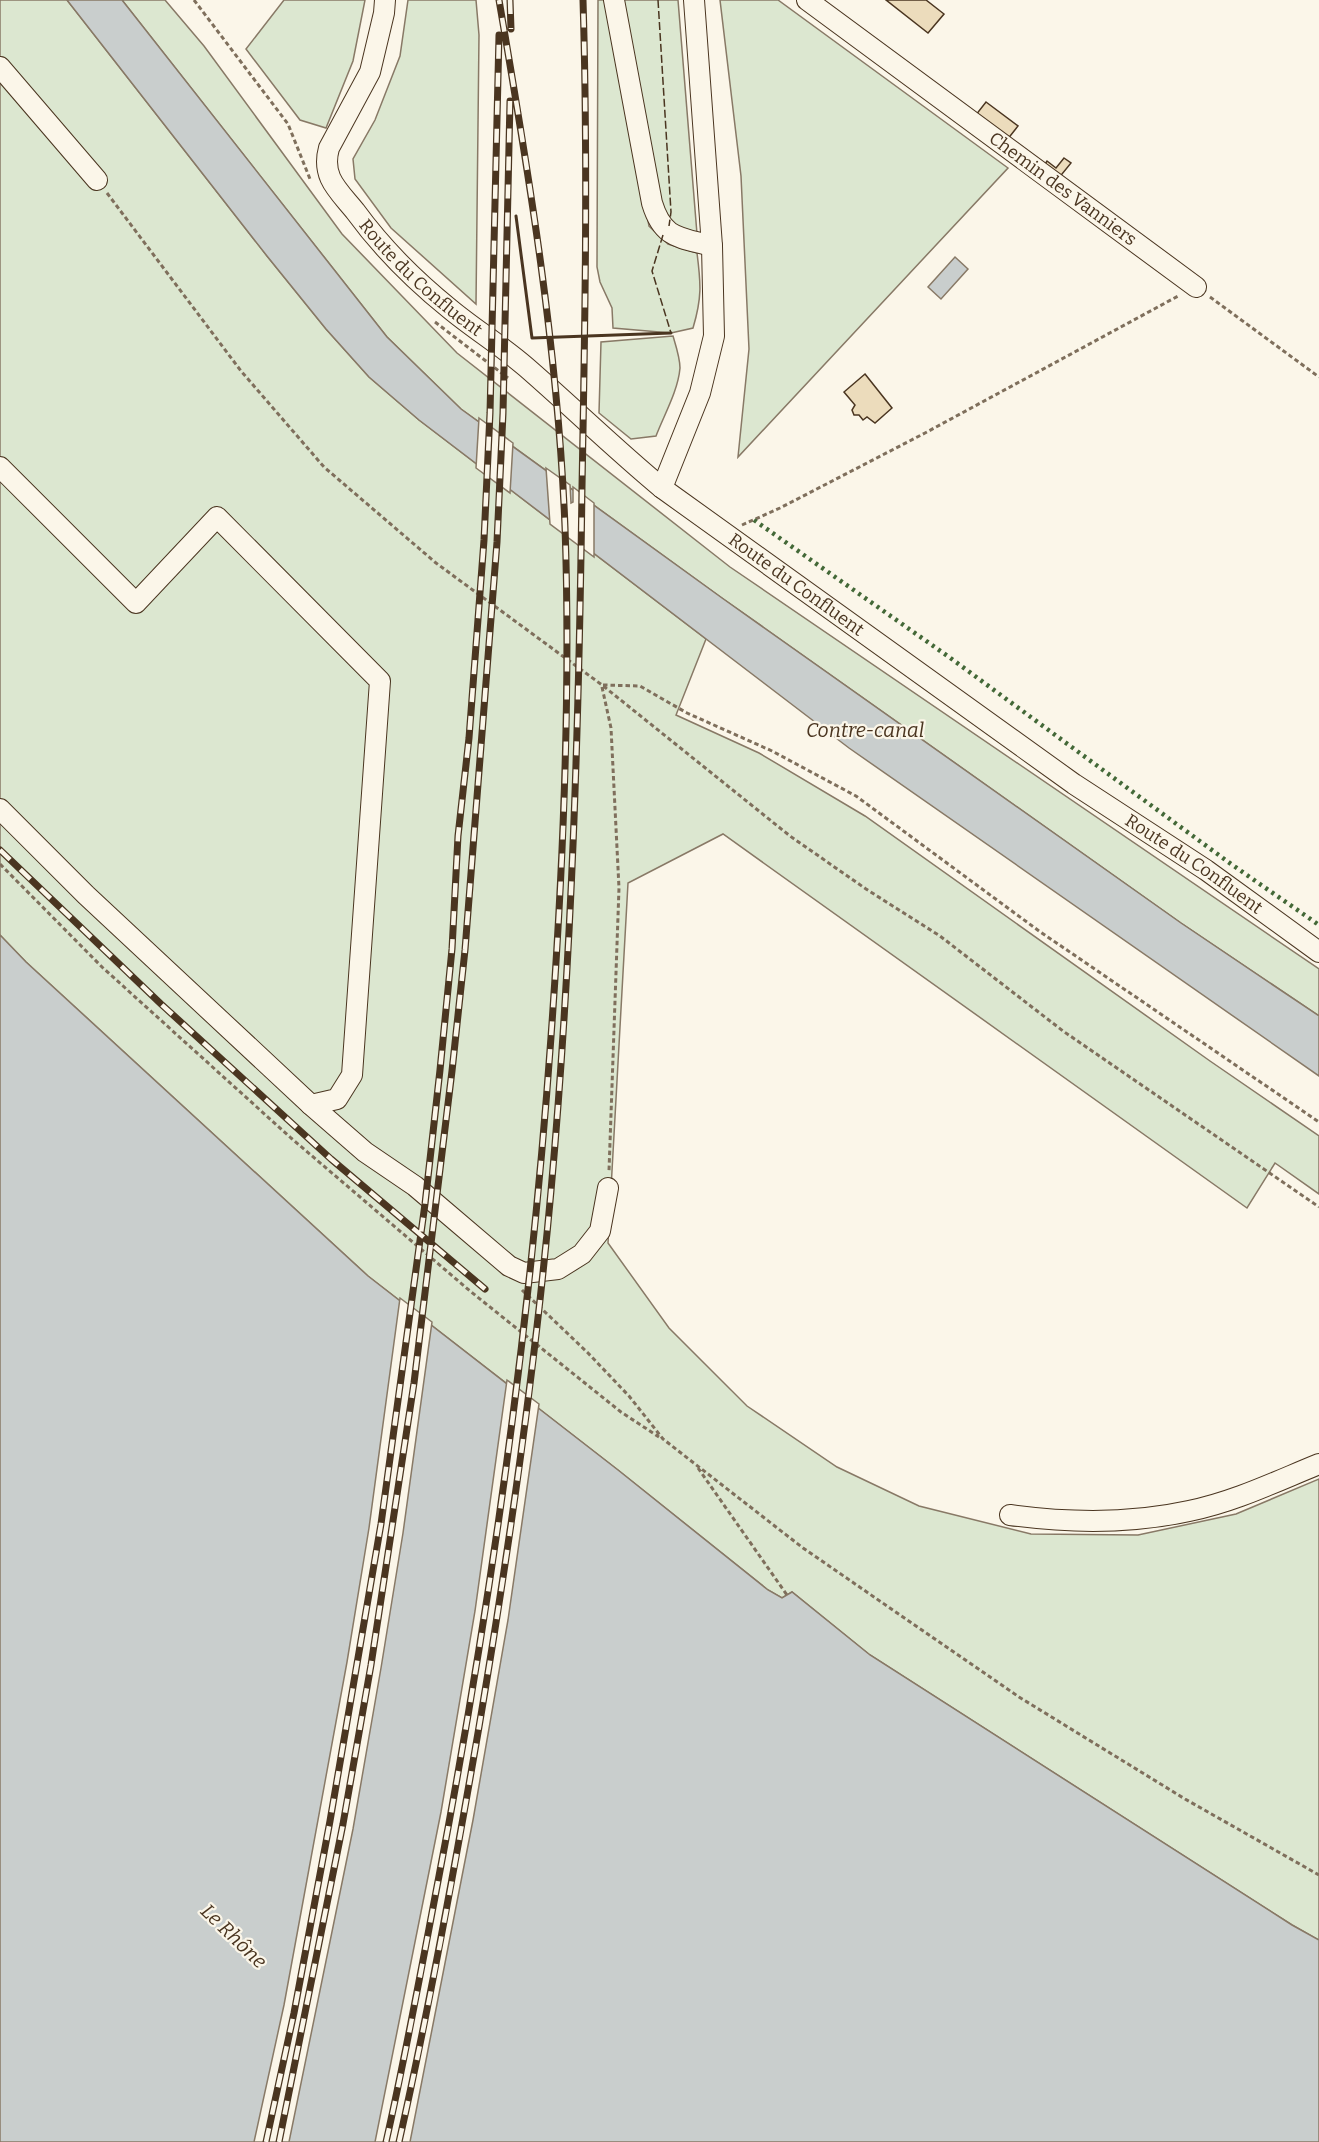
<svg xmlns="http://www.w3.org/2000/svg" width="1319" height="2142" font-family="Bitter,serif">
<style>
.green{fill:#dce7d0;stroke:#887966;stroke-width:1.5}
.water{fill:#c9cecd;stroke:#887966;stroke-width:1.5}
.pier{fill:#fbf6e9;stroke:#887966;stroke-width:1.5}
.building{fill:#ecdcbc;stroke:#4a3520;stroke-width:1.5}
.lines{fill:none;stroke-linecap:round;stroke-linejoin:round}
.minor-casing{stroke:#4a3520;stroke-width:22}
.path{stroke:#7f6f5c;stroke-width:3;stroke-dasharray:4.5 3;stroke-linecap:butt}
.minor{stroke:#fbf6e9;stroke-width:20}
.rail-casing{stroke:#4a3520;stroke-width:7}
.rail{stroke:#fbf6e9;stroke-width:4.5;stroke-dasharray:14;stroke-linecap:butt}
.hedge{stroke:#436837;stroke-width:4.5;stroke-dasharray:3 4.5;stroke-linecap:butt}
.fence{stroke:#4a3520;stroke-width:1.5;stroke-dasharray:8 3;stroke-linecap:butt}
.wall{stroke:#4a3520;stroke-width:3}
.labels{text-anchor:middle;dominant-baseline:central;stroke-width:4.5;stroke-linejoin:round;paint-order:stroke}
.street-label{font-size:18px;fill:#4a3520;stroke:#fbf6e9}
.water-label{font-size:20px;font-style:italic;fill:#4a3520;stroke:#fbf6e9}
</style>
<rect width="100%" height="100%" fill="#fbf6e9"/>
<path class="green" d="M 0,0 L 67,0 L 267,256 L 326,329 L 369,377 L 419,420 L 706,639 L 676,715 L 759,753 L 865,816 L 1210,1061 L 1319,1136 L 1319,1194 L 1275,1163 L 1247,1208 L 723,834 L 628,883 L 608,1243 L 669,1328 L 747,1406 L 837,1467 L 919,1506 L 1031,1534 L 1138,1535 L 1236,1514 L 1319,1479 L 1319,1940 L 1292,1925 L 870,1655 L 792,1592 L 782,1598 L 768,1590 L 618,1470 L 368,1276 L 26,962 L 0,935 Z
M 122,0 L 165,0 L 204,46 L 342,234 L 457,353 L 730,567 L 1319,969 L 1319,1016 L 1181,923 L 722,598 L 461,409 L 387,337 Z
M 284,0 L 365,0 L 353,61 L 326,128 L 300,120 L 246,49 Z
M 408,0 L 476,0 L 479,35 L 476,304 L 391,228 L 355,179 L 353,159 L 375,120 L 400,56 Z
M 598,0 L 607,0 L 649,226 L 668,244 L 697,253 C 701,284 702,298 693,328 L 671,333 L 613,328 L 612,308 L 600,282 L 597,267 Z
M 622,0 L 678,0 L 697,234 L 669,227 L 660,212 Z
M 720,0 L 778,0 L 1008,168 L 738,457 L 749,349 L 741,176 Z
M 673,336 C 676,346 680,358 680,368 C 678,391 664,415 656,436 L 631,439 L 599,413 L 601,342 Z"/>
<path class="water" d="M 67,0 L 122,0 L 387,337 L 461,409 L 722,598 L 1181,923 L 1319,1016 L 1319,1076 L 849,748 L 419,420 L 369,377 L 326,329 L 267,256 Z
M 955,257 L 968,269 L 941,299 L 928,287 Z
M 0,935 L 26,962 L 368,1276 L 618,1470 L 768,1590 L 782,1598 L 792,1592 L 870,1655 L 1292,1925 L 1319,1940 L 1319,2142 L 0,2142 Z"/>
<path class="pier" d="M 479,418 L 513,443 L 510,493 L 476,468 Z
M 546,468 L 570,485 L 571,503 L 573,502 L 573,487 L 594,503 L 594,557 L 550,524 Z
M 400,1298 L 432,1322 L 403,1533 L 381,1668 L 353,1829 L 289,2142 L 254,2142 L 284,2005 L 347,1662 L 369,1528 Z
M 507,1380 L 539,1404 L 508,1620 L 473,1820 L 410,2142 L 375,2142 L 441,1812 L 475,1611 Z"/>
<path class="building" d="M 886,0 L 926,0 L 944,14 L 928,33 Z
M 986,102 L 1018,126 L 1007,140 L 975,116 Z
M 1064,158 L 1071,163 L 1058,179 L 1043,167 L 1047,161 L 1056,168 Z
M 865,374 L 892,408 L 875,423 L 867,417 L 863,420 L 859,415 L 854,415 L 852,410 L 855,405 L 844,392 Z"/>
<g class="lines">
<defs>
<g id="minor">
<path id="s1" d="M 385,0 L 384,13 L 370,72 L 329,148 C 321,177 338,190 355,211 C 382,248 414,280 450,309 C 474,329 502,346 526,367 C 572,407 615,449 662,488 L 1074,784 L 1206,870 L 1319,952"/>
<path d="M 614,0 L 652,203 C 663,239 679,237 712,246"/>
<path id="s2" d="M 807,0 L 1196,287"/>
<path d="M 0,67 L 97,180"/>
<path d="M 0,467 L 136,603 L 217,517 L 380,681 L 352,1075 L 337,1099 L 311,1105 L 86,895 L 0,809"/>
<path d="M 662,488 L 700,393 L 714,336 L 712,246 L 694,0"/>
<path d="M 311,1105 L 365,1152 L 415,1186 L 509,1266 L 524,1273 L 558,1269 L 582,1254 L 600,1231 L 608,1188"/>
<path d="M 1010,1515 C 1069,1523 1130,1524 1189,1511 C 1234,1502 1277,1481 1319,1464"/>
</g>
</defs>
<use href="#minor" class="minor-casing"/>
<path class="path" d="M 194,0 L 288,124 L 310,179
M 107,193 L 241,371 L 324,467 L 436,563 L 602,685 L 790,836 L 866,889 L 940,936 L 1063,1031 L 1319,1207
M 1210,297 L 1319,377
M 435,322 L 508,378
M 742,525 L 780,508 L 925,433 L 1180,295
M 603,685 L 640,686 L 687,713 L 772,751 L 856,796 L 1039,931 L 1319,1122
M 602,687 L 611,728 L 619,888 L 609,1171
M 0,864 L 102,967 L 291,1138 L 470,1291 L 621,1412 L 659,1437
M 522,1290 L 588,1353 L 629,1396 L 663,1439 L 803,1548 L 1019,1697 L 1185,1799 L 1319,1875
M 698,1468 L 787,1595"/>
<use href="#minor" class="minor"/>
<defs>
<path id="rail" d="M 510,0 L 511,29
M 0,850 L 161,1004 L 331,1159 L 485,1289
M 266,2142 L 294,2013 L 330,1821 L 381,1524 L 425,1204 L 440,1070 L 452,949 L 458,836 L 469,738 L 484,540 L 490,413 L 499,35
M 279,2142 L 343,1824 L 371,1665 L 414,1383 L 452,1071 L 465,950 L 497,542 L 503,413 L 510,101
M 386,2142 C 406,2054 422,1965 439,1876 C 492,1598 531,1319 551,1037 C 563,870 571,695 565,527 C 558,350 529,175 499,0
M 399,2142 C 430,2005 455,1866 479,1727 C 509,1549 535,1370 551,1191 C 572,956 579,722 582,487 C 585,325 588,162 583,0"/>
</defs>
<use href="#rail" class="rail-casing"/>
<use href="#rail" class="rail"/>
<path class="hedge" d="M 754,520 L 949,657 L 1231,864 L 1319,925"/>
<path class="fence" d="M 658,0 L 671,212 L 669,226
M 663,235 L 652,271 L 671,333"/>
<path class="wall" d="M 516,216 L 532,338 L 671,333"/>
</g>
<g class="labels">
<g class="street-label">
<text stroke="none"><textPath href="#s2" startOffset="318">Chemin des Vanniers</textPath></text>
<text stroke="none"><textPath href="#s1" startOffset="326">Route du Confluent</textPath></text>
<text stroke="none"><textPath href="#s1" startOffset="812">Route du Confluent</textPath></text>
<text stroke="none"><textPath href="#s1" startOffset="1298">Route du Confluent</textPath></text>
</g>
<g class="water-label">
<text x="865" y="730">Contre-canal</text>
<text transform="translate(234 1936) rotate(44)">Le Rhône</text>
</g>
</g>
</svg>
